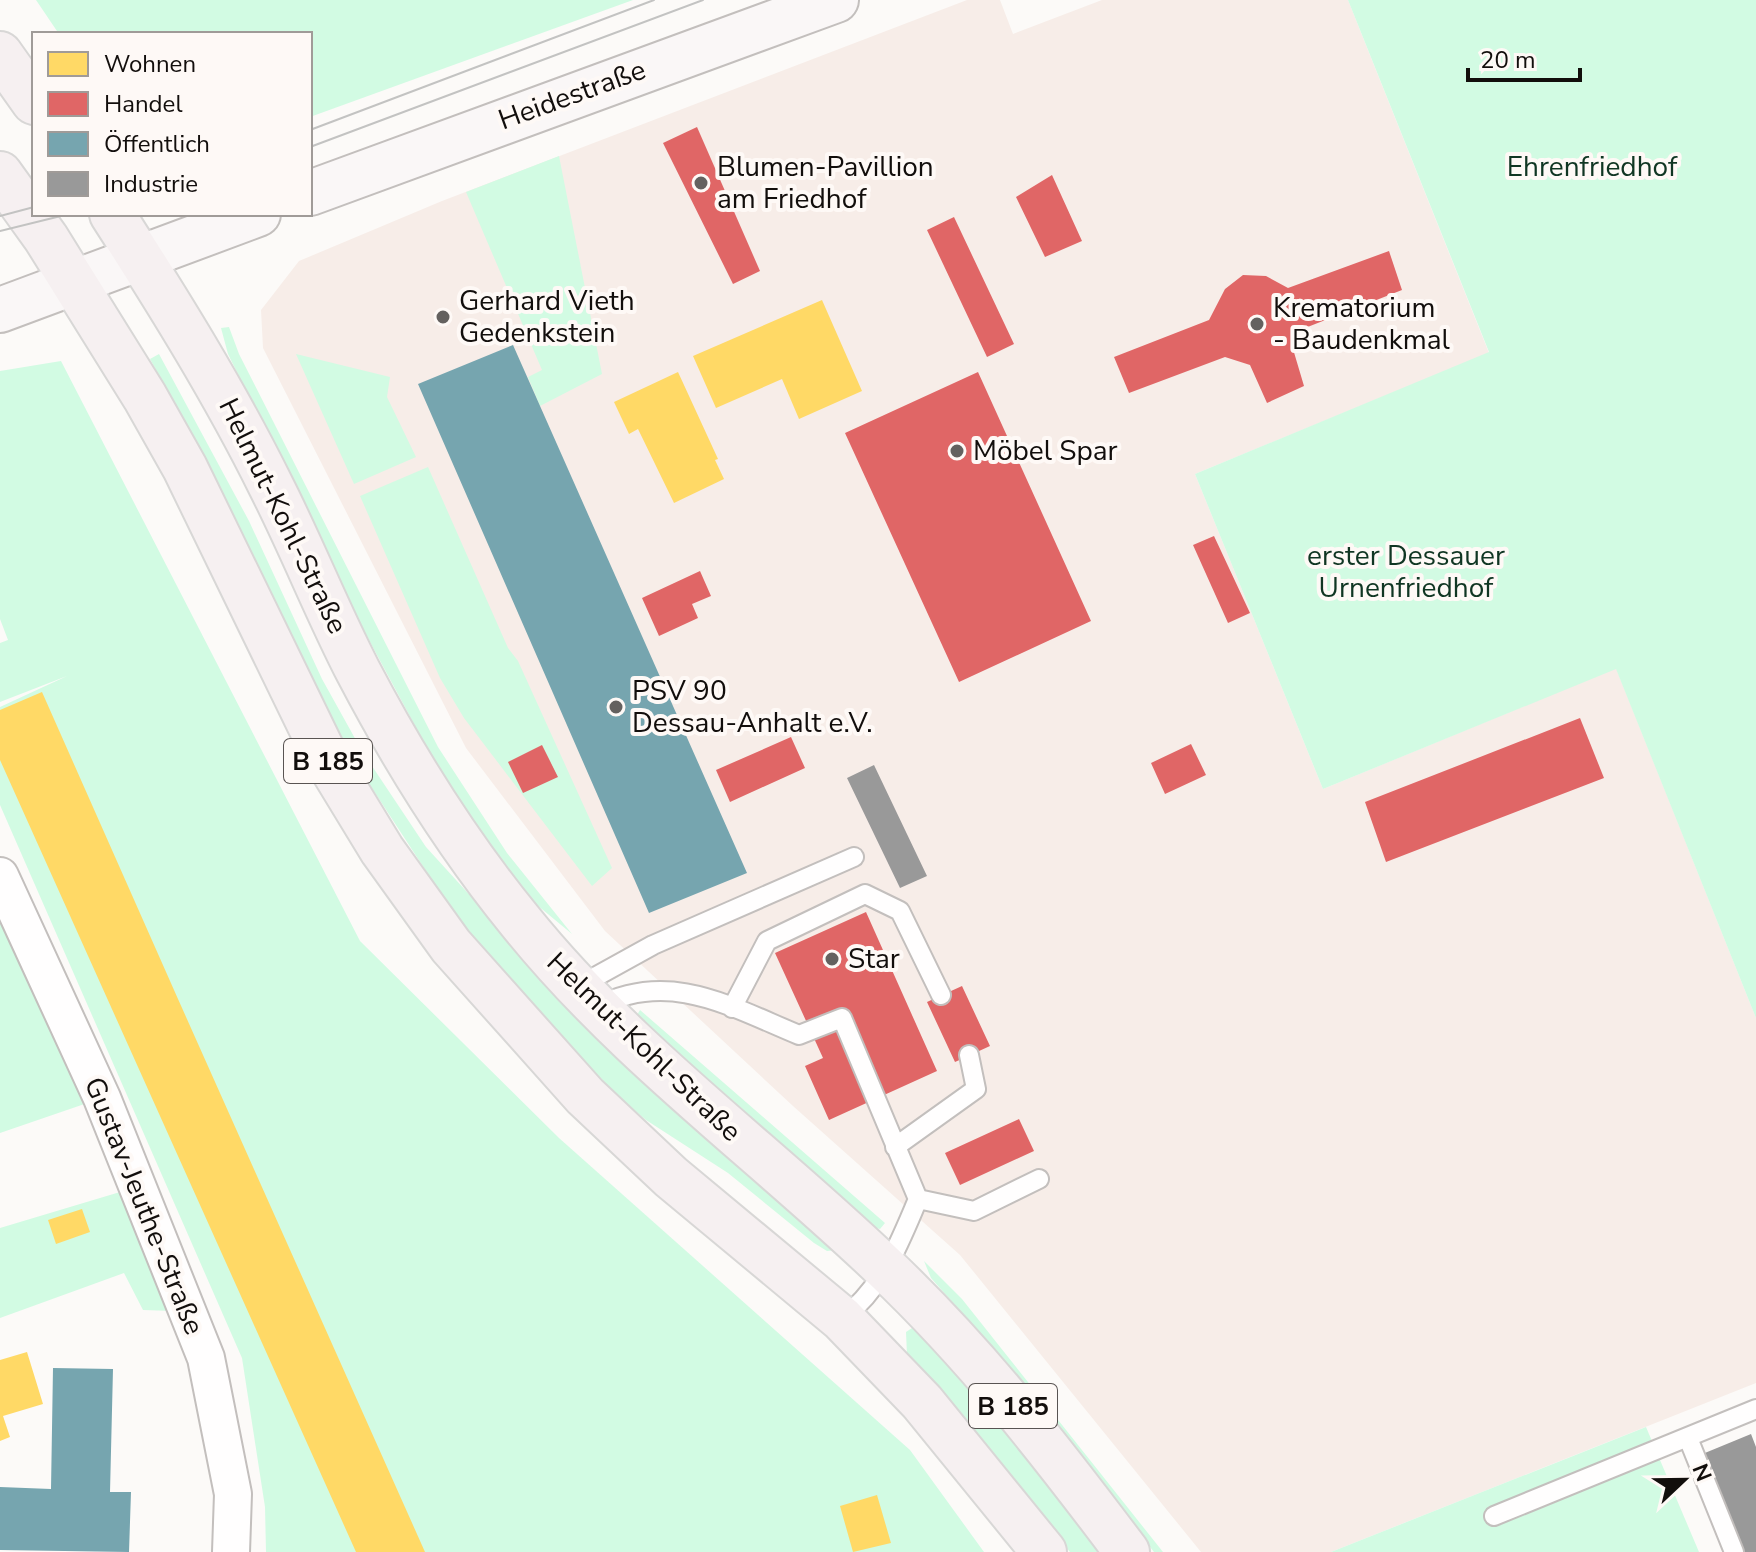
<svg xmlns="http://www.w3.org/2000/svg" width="1756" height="1552" font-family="'Nunito Sans',sans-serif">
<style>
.built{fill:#f7ede8}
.green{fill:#d2fbe3}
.homes{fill:#ffd966}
.shops{fill:#e06666}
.public{fill:#76a5af}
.industry{fill:#999}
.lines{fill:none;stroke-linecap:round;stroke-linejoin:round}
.lane-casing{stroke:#c3bfbd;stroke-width:22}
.street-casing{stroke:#c3bfbd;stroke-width:40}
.secondary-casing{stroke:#c3bfbd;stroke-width:48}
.primary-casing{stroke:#d8d7d6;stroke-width:48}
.lane{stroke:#fffefe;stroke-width:18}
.street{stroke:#fffefe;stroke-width:36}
.secondary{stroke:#faf7f7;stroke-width:44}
.primary{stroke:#f6f0f1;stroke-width:44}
.tram{stroke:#c3c3c2;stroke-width:2}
.poi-dot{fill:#64615f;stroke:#fef9f6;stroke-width:3}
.labels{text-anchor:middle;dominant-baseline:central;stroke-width:8;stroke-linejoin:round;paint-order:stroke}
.shield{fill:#fef9f6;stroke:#595452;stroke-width:2}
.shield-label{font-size:26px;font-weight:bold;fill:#120e0c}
.street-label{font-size:28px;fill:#120e0c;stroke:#fef9f6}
.poi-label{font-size:28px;fill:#120e0c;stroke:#fef9f6;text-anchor:start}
.park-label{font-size:28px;fill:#103623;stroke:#fef9f6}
</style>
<rect width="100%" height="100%" fill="#fcfaf8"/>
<path class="built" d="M 967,0 L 1000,0 L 1013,34 L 1102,0 L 1348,0 L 1489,353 L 1195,474 L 1323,789 L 1616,668 L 1756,1018 L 1756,1383 L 1331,1552 L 1201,1552 L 960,1255 L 793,1106 L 605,931 L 466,748 L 263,348 L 261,310 L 299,261 L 442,201 Z"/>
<path class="green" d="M 36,0 L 633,0 L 310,117 L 310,34 L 59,34 Z
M 1348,0 L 1756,0 L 1756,1018 L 1616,669 L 1323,789 L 1195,474 L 1489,352 Z
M 559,156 L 602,374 L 540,406 L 528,377 L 542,370 L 466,192 Z
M 229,327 L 239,354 L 438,747 L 507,853 L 572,934 L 537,905 L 504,868 L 428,750 L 363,629 L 228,354 L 221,328 Z
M 159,354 L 249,521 L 322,679 L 362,751 L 426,847 L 610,1049 L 665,1102 L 838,1250 L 827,1251 L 814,1243 L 728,1173 L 646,1120 L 621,1099 L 527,1002 L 454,914 L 351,756 L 312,683 L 215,478 L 150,359 Z
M 296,354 L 390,377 L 387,397 L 416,457 L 354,484 Z
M 61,361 L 360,941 L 559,1138 L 910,1450 L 984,1552 L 266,1552 L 265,1507 L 242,1358 L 0,805 L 0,707 L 67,676 L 0,702 L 0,643 L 8,640 L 0,619 L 0,371 Z
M 428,467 L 508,648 L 518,661 L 612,868 L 592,886 L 464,718 L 440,678 L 360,496 Z
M 0,876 L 102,1098 L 0,1133 Z
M 640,1010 L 885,1223 L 880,1229 L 872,1227 L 728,1104 L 637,1015 Z
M 120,1192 L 173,1311 L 143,1310 L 124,1273 L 0,1318 L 0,1228 Z
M 924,1261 L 962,1299 L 1163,1552 L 1154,1552 L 1020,1379 L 931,1278 Z
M 912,1328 L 920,1331 L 989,1406 L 1103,1552 L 1070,1552 L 951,1403 L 907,1355 L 906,1332 Z
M 1646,1427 L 1699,1552 L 1331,1552 Z"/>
<path class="homes" d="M 822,300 L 862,391 L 799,419 L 782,379 L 716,408 L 693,356 Z
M 678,372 L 718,459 L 715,460 L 724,479 L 674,503 L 638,429 L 629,434 L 614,402 Z
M 42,692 L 178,999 L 425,1552 L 356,1552 L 0,760 L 0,710 Z
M 82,1209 L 90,1232 L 56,1244 L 48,1220 Z
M 27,1352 L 43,1404 L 3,1416 L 10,1437 L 0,1441 L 0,1360 Z
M 877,1495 L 891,1543 L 853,1552 L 840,1506 Z"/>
<path class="shops" d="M 697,127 L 760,271 L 733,284 L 663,143 Z
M 1052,175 L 1082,241 L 1045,257 L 1016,197 Z
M 954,217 L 1014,344 L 987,357 L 927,230 Z
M 1389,251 L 1402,290 L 1305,328 L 1293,349 L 1304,386 L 1267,403 L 1250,365 L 1225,357 L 1129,393 L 1114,357 L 1209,320 L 1225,289 L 1243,275 L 1266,276 L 1288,288 Z
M 978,372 L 1091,621 L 959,682 L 845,433 Z
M 1214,536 L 1250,613 L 1228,623 L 1193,545 Z
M 700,571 L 711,596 L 692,604 L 698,618 L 659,636 L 642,598 Z
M 1580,718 L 1604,778 L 1386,862 L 1365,802 Z
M 791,737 L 805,768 L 730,802 L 716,770 Z
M 1191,744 L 1206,775 L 1165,794 L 1151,763 Z
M 542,745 L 558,777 L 523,793 L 508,762 Z
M 866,912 L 937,1071 L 829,1120 L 805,1066 L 823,1058 L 775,953 Z
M 962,986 L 990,1046 L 955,1062 L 927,1002 Z
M 1019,1119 L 1034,1151 L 960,1185 L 945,1153 Z"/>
<path class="public" d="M 513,345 L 747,873 L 649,913 L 418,384 Z
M 53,1368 L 113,1369 L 110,1492 L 131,1492 L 129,1552 L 0,1550 L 0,1487 L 51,1489 Z"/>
<path class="industry" d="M 874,765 L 927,876 L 900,888 L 847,778 Z
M 1751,1434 L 1756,1447 L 1756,1552 L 1741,1552 L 1700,1455 Z"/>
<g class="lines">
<defs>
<path id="lane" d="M 577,987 L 653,945 L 854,857
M 597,1007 C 669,969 731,1007 799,1035 L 842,1018 L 918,1199 C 898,1246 883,1287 842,1319
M 732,1008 L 767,941 L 865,894 L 900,911 L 941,995
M 895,1147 L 976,1089 L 969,1055
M 918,1199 L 974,1211 L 1039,1179
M 1688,1438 L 1734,1552
M 1494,1516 L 1756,1409"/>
<path id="street" d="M 0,876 L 102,1098 L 206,1358 L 233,1494 L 231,1552"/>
<path id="secondary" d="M 310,193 L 836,0
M 0,310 L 258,214"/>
<path id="primary" d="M 0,54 L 34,102
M 0,174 L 46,238 L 145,397 L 185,468 L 326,758 L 382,850 L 451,946 L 585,1096 L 671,1177 L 842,1319 L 922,1402 L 1044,1552
M 112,214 C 169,303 224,391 271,486 C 302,547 327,611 358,671 C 404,759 457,844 520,921 C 626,1053 763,1151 884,1267 C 975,1353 1052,1452 1127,1552"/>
</defs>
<use href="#lane" class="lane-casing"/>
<use href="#street" class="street-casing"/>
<use href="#secondary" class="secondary-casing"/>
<use href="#primary" class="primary-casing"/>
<use href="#lane" class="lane"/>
<use href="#street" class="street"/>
<use href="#secondary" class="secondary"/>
<use href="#primary" class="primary"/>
<path class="tram" d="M 310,130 L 654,0
M 310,147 L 703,0
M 0,216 L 34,207
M 0,231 L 69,214"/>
</g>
<g class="poi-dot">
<circle cx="701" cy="183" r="8"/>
<circle cx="443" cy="317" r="8"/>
<circle cx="1257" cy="324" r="8"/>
<circle cx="957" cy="451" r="8"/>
<circle cx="616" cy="707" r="8"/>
<circle cx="832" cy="959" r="8"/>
</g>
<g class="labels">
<g class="shield">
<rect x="284" y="739" width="88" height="44" rx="6"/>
<rect x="969" y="1384" width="88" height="44" rx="6"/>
</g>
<g class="shield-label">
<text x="328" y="761">B 185</text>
<text x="1013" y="1406">B 185</text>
</g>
<g class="street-label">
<text transform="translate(572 95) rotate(-20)">Heidestraße</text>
<text transform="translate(283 516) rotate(64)">Helmut-Kohl-Straße</text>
<text transform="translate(644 1047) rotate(44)">Helmut-Kohl-Straße</text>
<text transform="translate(144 1206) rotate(68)">Gustav-Jeuthe-Straße</text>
</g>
<g class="poi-label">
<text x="717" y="167">Blumen-Pavillion<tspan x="717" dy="32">am Friedhof</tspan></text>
<text x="459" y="301">Gerhard Vieth<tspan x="459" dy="32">Gedenkstein</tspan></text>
<text x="1273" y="308">Krematorium<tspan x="1273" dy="32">- Baudenkmal</tspan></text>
<text x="973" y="451">Möbel Spar</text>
<text x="632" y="691">PSV 90<tspan x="632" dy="32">Dessau-Anhalt e.V.</tspan></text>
<text x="848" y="959">Star</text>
</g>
<g class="park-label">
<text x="1592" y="167">Ehrenfriedhof</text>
<text x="1406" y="556">erster Dessauer<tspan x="1406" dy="32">Urnenfriedhof</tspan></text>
</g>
</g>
<rect x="32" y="32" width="280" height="184" fill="#fef9f6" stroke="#a09b98" stroke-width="2"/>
<rect x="48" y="52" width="40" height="24" fill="#ffd966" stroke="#a09b98" stroke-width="2"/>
<text x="104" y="72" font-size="24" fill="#120e0c">Wohnen</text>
<rect x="48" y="92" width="40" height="24" fill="#e06666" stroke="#a09b98" stroke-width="2"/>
<text x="104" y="112" font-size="24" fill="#120e0c">Handel</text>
<rect x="48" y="132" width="40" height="24" fill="#76a5af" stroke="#a09b98" stroke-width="2"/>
<text x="104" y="152" font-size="24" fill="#120e0c">Öffentlich</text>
<rect x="48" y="172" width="40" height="24" fill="#999999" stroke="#a09b98" stroke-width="2"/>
<text x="104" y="192" font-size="24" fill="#120e0c">Industrie</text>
<g transform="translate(1684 1480) rotate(68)" stroke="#fef9f6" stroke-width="6" paint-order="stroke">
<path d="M0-6L14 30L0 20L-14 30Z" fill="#120e0c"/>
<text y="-12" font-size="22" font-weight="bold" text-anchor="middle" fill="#120e0c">N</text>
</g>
<path d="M1468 68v12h112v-12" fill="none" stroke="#120e0c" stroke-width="4"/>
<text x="1480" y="68" font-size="24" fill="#120e0c" stroke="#fef9f6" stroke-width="6" paint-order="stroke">20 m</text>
</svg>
